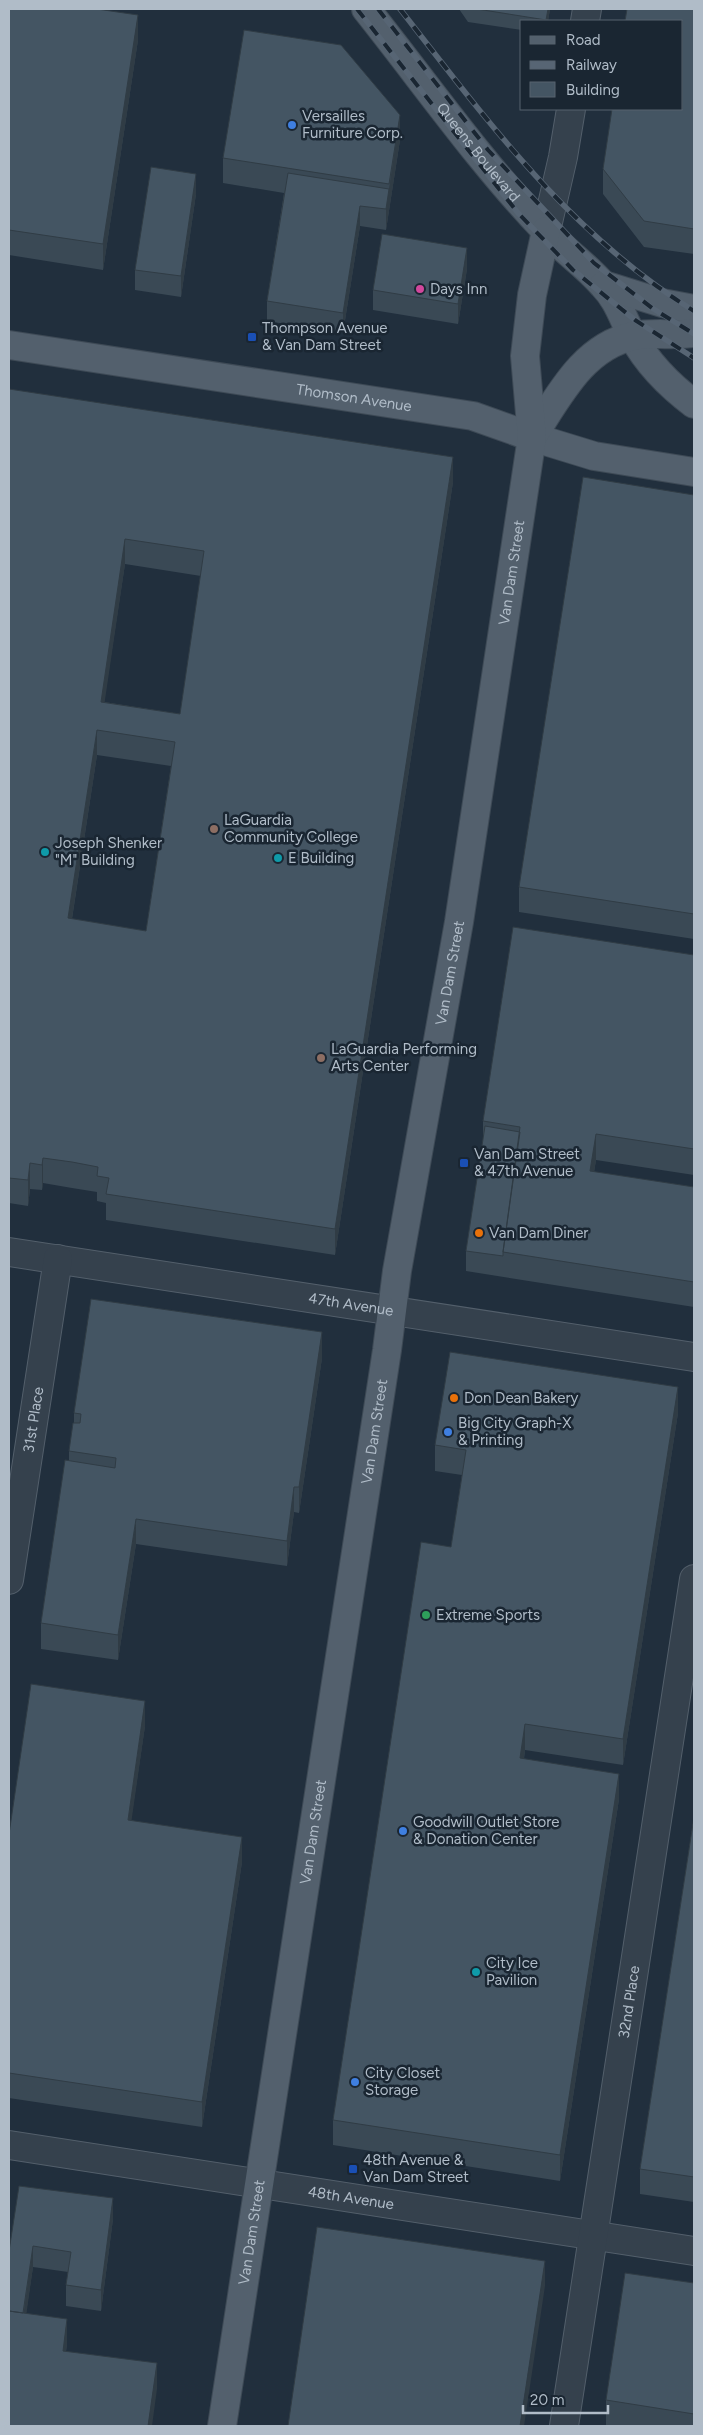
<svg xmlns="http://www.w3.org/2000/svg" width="703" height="2435" font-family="Figtree,sans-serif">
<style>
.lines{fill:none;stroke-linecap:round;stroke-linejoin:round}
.street-casing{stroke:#535f6b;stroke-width:30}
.primary-casing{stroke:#3e4a56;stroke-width:30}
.street{stroke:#35414d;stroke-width:28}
.primary{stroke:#53606d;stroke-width:28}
.rail-casing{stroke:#576574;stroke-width:5.5}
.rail{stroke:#1a2632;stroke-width:4;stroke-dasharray:11;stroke-linecap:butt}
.wall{fill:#3a4955;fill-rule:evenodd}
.shaded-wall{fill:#303c45}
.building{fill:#445563;stroke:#303c45;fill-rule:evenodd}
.shop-dot{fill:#3f7fe0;stroke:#1a2632;stroke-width:2}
.hotel-dot{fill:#d1479c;stroke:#1a2632;stroke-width:2}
.transit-dot{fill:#1a4fb4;stroke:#1a2632;stroke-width:2}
.education-dot{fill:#8d6e63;stroke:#1a2632;stroke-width:2}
.culture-dot{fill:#0f9aa8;stroke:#1a2632;stroke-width:2}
.food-dot{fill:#e8710a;stroke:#1a2632;stroke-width:2}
.leisure-dot{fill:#2e9e5b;stroke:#1a2632;stroke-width:2}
.labels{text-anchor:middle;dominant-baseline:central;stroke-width:5;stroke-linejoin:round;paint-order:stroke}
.poi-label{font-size:15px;fill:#b0bcc8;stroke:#1a2632;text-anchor:start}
.street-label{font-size:15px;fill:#b0bcc8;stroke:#1a2632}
</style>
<rect width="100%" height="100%" fill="#212f3d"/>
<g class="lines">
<defs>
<g id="street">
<path d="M 585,21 L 587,9"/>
<path d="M 546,231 L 563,157 L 571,109"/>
<path id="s1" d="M 9,1252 L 694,1357"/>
<path id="s2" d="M 9,1580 L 58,1259"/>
<path id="s3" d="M 9,2145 L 694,2251"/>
<path id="s4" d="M 564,2426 L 694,1579"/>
</g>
<g id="primary">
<path id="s5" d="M 366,9 C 425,83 480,162 545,230 C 563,250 586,265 603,285 C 618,300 623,319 633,337 C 648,364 670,386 694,404"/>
<path d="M 604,285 L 662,303 L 694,309"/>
<path id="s6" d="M 9,345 L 473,416 L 532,437 L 594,456 L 694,472"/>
<path d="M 532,437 C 558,398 582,347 633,336 C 652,332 674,336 694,333"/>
<path id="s7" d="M 222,2426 L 387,1350 L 397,1271 L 459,922 L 532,437 L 525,356 L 532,295 L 546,231"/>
</g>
</defs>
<use href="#street" class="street-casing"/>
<use href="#primary" class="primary-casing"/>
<use href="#street" class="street"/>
<use href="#primary" class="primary"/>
<defs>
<path id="rail" d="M 357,9 L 518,213 L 573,270 L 635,320 L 694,358
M 378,9 L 488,150 L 594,263 L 652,308 L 694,334
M 400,9 C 488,122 571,235 694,311"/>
</defs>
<use href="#rail" class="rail-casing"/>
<use href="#rail" class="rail"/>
</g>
<path class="wall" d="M 9,9 L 138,40 L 103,270 L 9,255 Z
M 459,9 L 550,9 L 548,21 L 522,21 L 522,30 L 468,22 Z
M 694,9 L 694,254 L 644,247 L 603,194 L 603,169 Z
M 400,140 L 386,230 L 360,226 L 343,333 L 267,321 L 267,301 L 284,193 L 223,183 L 223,158 Z
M 196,194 L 181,297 L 135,290 L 135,270 Z
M 467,269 L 458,324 L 373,310 L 373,290 Z
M 9,389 L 453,482 L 335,1255 L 106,1220 L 106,1203 L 97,1201 L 97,1192 L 72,1188 L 43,1183 L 42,1190 L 30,1189 L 28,1206 L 9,1203 ZM 125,564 L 201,576 L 180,714 L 104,702 ZM 97,755 L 171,766 L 146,931 L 72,919 Z
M 694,495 L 694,939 L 519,912 L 519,887 Z
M 694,955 L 694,1175 L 596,1160 L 594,1172 L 694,1187 L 694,1307 L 466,1271 L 466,1251 L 483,1143 L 483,1121 Z
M 322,1358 L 299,1513 L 294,1512 L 287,1566 L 136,1544 L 118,1660 L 41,1649 L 41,1623 L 69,1461 L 69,1451 L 74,1423 L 74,1413 Z
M 678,1413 L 623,1765 L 525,1750 L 524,1759 L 619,1799 L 560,2181 L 333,2145 L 333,2120 L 451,1547 L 462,1475 L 435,1471 L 435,1445 Z
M 145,1726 L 131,1820 L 242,1862 L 202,2127 L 9,2098 L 9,1834 Z
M 694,1817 L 694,2202 L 640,2194 L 640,2169 Z
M 113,2219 L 101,2311 L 66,2306 L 66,2285 L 68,2272 L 33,2267 L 26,2313 L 67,2344 L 66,2351 L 157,2389 L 9,2426 L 9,2251 Z
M 694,2283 L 694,2426 L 606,2426 L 606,2400 Z"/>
<path class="shaded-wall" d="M 548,9 L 550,9 L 548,21 L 546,21 Z
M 138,15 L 138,40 L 103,270 L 103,244 Z
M 400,115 L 400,140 L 386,230 L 386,209 Z
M 196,174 L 196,194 L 181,297 L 181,276 Z
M 360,206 L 360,226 L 343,333 L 343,313 Z
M 467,248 L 467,269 L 458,324 L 458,304 Z
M 453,457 L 453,482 L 335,1255 L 335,1229 Z
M 125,539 L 125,564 L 101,727 L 101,702 Z
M 97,730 L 97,755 L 68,944 L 68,918 Z
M 596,1134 L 596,1160 L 590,1196 L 590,1171 Z
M 43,1158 L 43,1183 L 42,1190 L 42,1165 Z
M 30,1163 L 30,1189 L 28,1206 L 28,1180 Z
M 10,1315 L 10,1340 L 9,1347 L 9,1322 Z
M 322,1332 L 322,1358 L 299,1513 L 299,1487 Z
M 678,1387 L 678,1413 L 623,1765 L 623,1739 Z
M 294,1487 L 294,1512 L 287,1566 L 287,1541 Z
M 136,1519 L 136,1544 L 118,1660 L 118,1635 Z
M 145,1701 L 145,1726 L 128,1845 L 128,1820 Z
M 525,1724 L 525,1750 L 520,1784 L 520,1758 Z
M 619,1774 L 619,1799 L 560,2181 L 560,2155 Z
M 242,1837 L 242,1862 L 202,2127 L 202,2102 Z
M 113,2198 L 113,2219 L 101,2311 L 101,2290 Z
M 33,2246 L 33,2267 L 23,2338 L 23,2318 Z
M 545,2261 L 545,2286 L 524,2426 L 520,2426 Z
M 67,2319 L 67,2344 L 63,2376 L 63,2351 Z
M 157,2363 L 157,2389 L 152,2426 L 148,2426 Z"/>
<path class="building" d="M 9,9 L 97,9 L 138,15 L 103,244 L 9,230 Z
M 477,9 L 548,9 L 546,20 Z
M 627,9 L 694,9 L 694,229 L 644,221 L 603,169 L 612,109 L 682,109 L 682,21 L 625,21 Z
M 244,30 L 341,45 L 400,115 L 389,184 L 223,158 Z
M 151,167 L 196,174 L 181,276 L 135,270 Z
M 288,173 L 389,189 L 386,209 L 360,206 L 343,313 L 267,301 Z
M 382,234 L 467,248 L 458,304 L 373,290 Z
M 9,389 L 453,457 L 335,1229 L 106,1194 L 109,1178 L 97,1176 L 98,1167 L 72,1162 L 43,1158 L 42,1165 L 30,1163 L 28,1180 L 9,1178 ZM 125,539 L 204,551 L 180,714 L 101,702 ZM 97,730 L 175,742 L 146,931 L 68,918 Z
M 583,477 L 694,495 L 694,914 L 519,887 Z
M 513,927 L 694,955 L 694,1149 L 596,1134 L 590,1171 L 694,1187 L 694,1282 L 503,1252 L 520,1127 L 483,1121 Z
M 485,1126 L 520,1132 L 503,1252 L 503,1256 L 466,1251 Z
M 91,1299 L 322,1332 L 299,1487 L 294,1487 L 287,1541 L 136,1519 L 118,1635 L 41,1623 L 65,1460 L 115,1468 L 116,1458 L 69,1451 L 73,1423 L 80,1423 L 81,1414 L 74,1413 Z
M 450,1352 L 678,1387 L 623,1739 L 525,1724 L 520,1758 L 619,1774 L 560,2155 L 333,2120 L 421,1542 L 451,1547 L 466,1450 L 435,1445 Z
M 31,1684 L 145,1701 L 128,1820 L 242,1837 L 202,2102 L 9,2073 L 9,1834 Z
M 694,1817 L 694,2177 L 640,2169 Z
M 19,2186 L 113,2198 L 101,2290 L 66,2285 L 71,2252 L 33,2246 L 23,2313 L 9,2311 L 9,2251 Z
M 317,2227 L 545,2261 L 520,2426 L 288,2426 Z
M 625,2273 L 694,2283 L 694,2414 L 606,2400 Z
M 9,2311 L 67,2319 L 63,2351 L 157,2363 L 148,2426 L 9,2426 Z"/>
<g class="shop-dot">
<circle cx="292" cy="125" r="5"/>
<circle cx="448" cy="1432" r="5"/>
<circle cx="403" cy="1831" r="5"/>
<circle cx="355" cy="2082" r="5"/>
</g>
<circle class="hotel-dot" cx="420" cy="289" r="5"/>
<g class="transit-dot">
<rect x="247" y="332" width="10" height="10" rx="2.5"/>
<rect x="459" y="1158" width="10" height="10" rx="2.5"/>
<rect x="348" y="2164" width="10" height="10" rx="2.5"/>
</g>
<g class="education-dot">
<circle cx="214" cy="829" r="5"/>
<circle cx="321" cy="1058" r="5"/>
</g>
<g class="culture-dot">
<circle cx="45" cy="852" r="5"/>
<circle cx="278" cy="858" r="5"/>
<circle cx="476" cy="1972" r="5"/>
</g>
<g class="food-dot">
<circle cx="479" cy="1233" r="5"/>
<circle cx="454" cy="1398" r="5"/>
</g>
<circle class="leisure-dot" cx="426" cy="1615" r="5"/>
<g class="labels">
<g class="poi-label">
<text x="302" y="116">Versailles<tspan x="302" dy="17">Furniture Corp.</tspan></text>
<text x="430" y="289">Days Inn</text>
<text x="262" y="328">Thompson Avenue<tspan x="262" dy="17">&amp; Van Dam Street</tspan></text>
<text x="224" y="820">LaGuardia<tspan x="224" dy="17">Community College</tspan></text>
<text x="55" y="843">Joseph Shenker<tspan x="55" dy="17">"M" Building</tspan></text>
<text x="288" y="858">E Building</text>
<text x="331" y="1049">LaGuardia Performing<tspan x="331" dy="17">Arts Center</tspan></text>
<text x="474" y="1154">Van Dam Street<tspan x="474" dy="17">&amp; 47th Avenue</tspan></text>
<text x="489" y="1233">Van Dam Diner</text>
<text x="464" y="1398">Don Dean Bakery</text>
<text x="458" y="1423">Big City Graph-X<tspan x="458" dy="17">&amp; Printing</tspan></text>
<text x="436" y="1615">Extreme Sports</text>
<text x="413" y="1822">Goodwill Outlet Store<tspan x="413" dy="17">&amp; Donation Center</tspan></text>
<text x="486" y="1963">City Ice<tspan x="486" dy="17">Pavilion</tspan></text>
<text x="365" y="2073">City Closet<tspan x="365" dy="17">Storage</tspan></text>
<text x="363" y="2160">48th Avenue &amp;<tspan x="363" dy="17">Van Dam Street</tspan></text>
</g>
<g class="street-label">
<text stroke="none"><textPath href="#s5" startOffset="182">Queens Boulevard</textPath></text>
<text stroke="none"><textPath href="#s6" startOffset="349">Thomson Avenue</textPath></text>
<text stroke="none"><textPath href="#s7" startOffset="1876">Van Dam Street</textPath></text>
<text stroke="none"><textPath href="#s7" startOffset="1471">Van Dam Street</textPath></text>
<text stroke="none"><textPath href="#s1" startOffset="346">47th Avenue</textPath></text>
<text stroke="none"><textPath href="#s2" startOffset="162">31st Place</textPath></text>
<text stroke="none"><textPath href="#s7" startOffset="1006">Van Dam Street</textPath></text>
<text stroke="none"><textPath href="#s7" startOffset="601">Van Dam Street</textPath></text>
<text stroke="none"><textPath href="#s4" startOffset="429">32nd Place</textPath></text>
<text stroke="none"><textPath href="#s3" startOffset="346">48th Avenue</textPath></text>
<text stroke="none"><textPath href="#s7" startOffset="196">Van Dam Street</textPath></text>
</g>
</g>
<rect width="703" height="2435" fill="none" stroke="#b0bcc8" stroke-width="20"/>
<rect x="520" y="20" width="162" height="90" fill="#1a2632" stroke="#56626e"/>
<rect x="530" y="36" width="25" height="8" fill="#53606d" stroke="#56626e"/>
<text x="566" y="45" font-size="15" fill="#b0bcc8">Road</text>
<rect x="530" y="61" width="25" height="8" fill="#576574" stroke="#56626e"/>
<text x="566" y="70" font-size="15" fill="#b0bcc8">Railway</text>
<rect x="530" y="82" width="25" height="15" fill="#445563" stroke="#56626e"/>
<text x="566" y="95" font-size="15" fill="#b0bcc8">Building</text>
<path d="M523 2405v8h85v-8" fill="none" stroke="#b0bcc8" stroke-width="2.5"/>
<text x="530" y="2405" font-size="15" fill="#b0bcc8" stroke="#1a2632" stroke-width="4" paint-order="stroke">20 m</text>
</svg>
